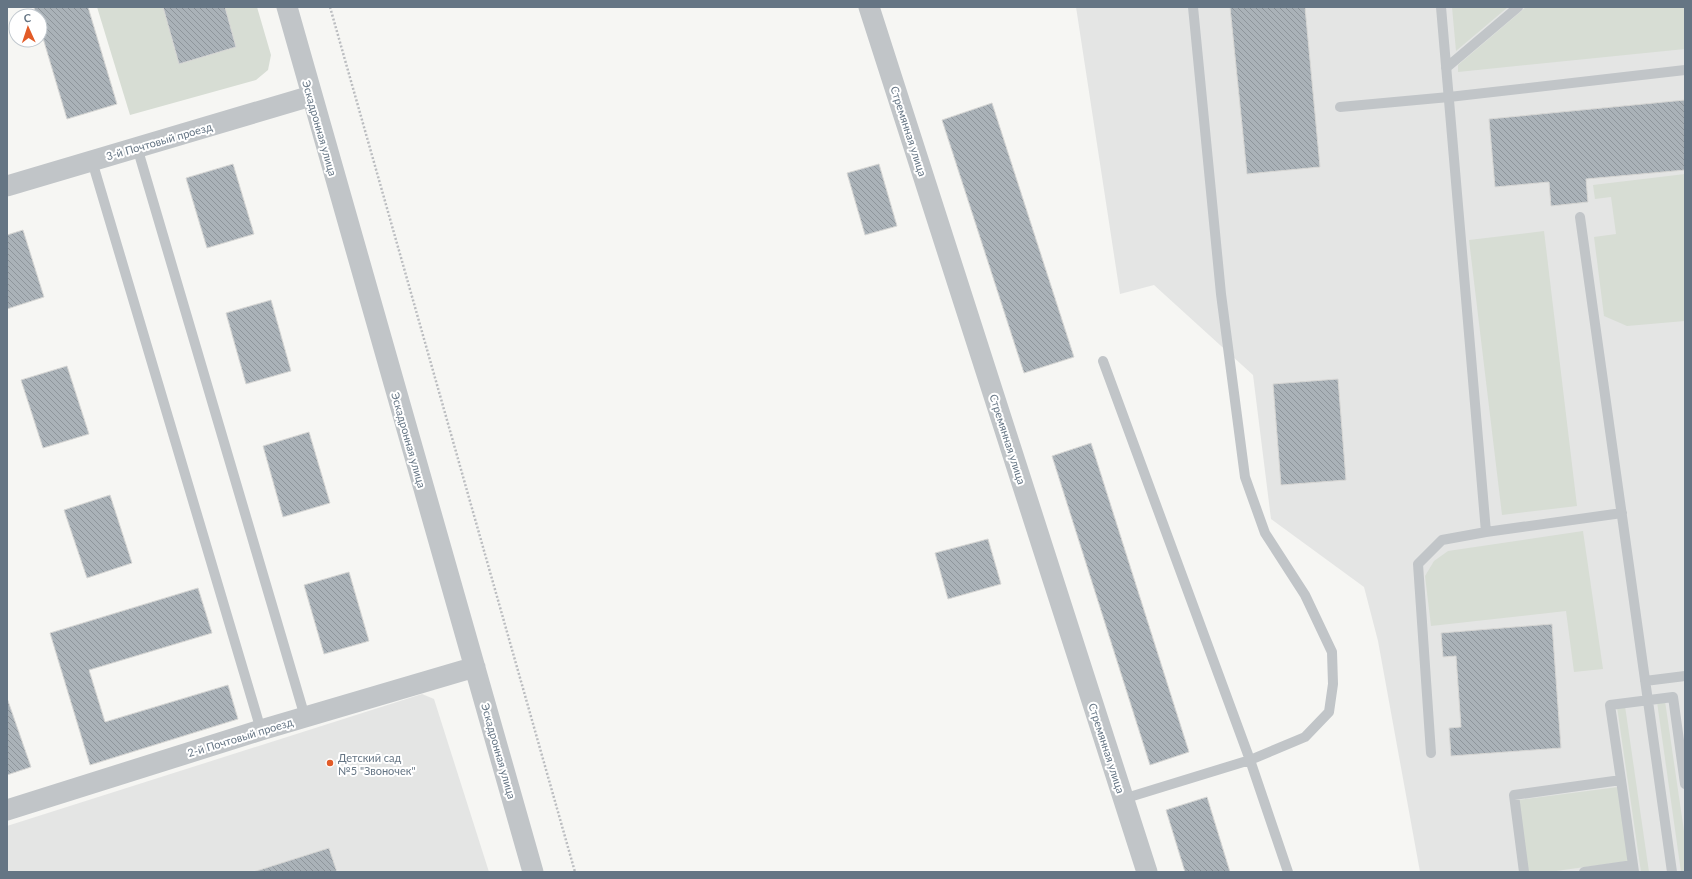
<svg xmlns="http://www.w3.org/2000/svg" width="1692" height="879" font-family="Lato,sans-serif">
<style>
.built{fill:#e4e5e4}
.grass{fill:#d7ddd4}
.building{fill:url(#building-back-hatch);stroke:#d7d7d5}
.lines{fill:none;stroke-linecap:round;stroke-linejoin:round}
.path{stroke:#bbbdc0;stroke-width:2.5;stroke-dasharray:2 2;stroke-linecap:butt}
.service{stroke:#c1c5c8;stroke-width:10}
.minor{stroke:#c1c5c8;stroke-width:21}
.poi-dot{fill:#e25b27;stroke:#fff;stroke-width:1.5}
.labels{text-anchor:middle;dominant-baseline:central;stroke-width:4;stroke-linejoin:round;paint-order:stroke}
.street-label{font-size:11px;fill:#657584;stroke:#fff}
.poi-label{font-size:11px;fill:#657584;stroke:#fff;text-anchor:start}
</style>
<defs>
<pattern id="building-back-hatch" width="6" height="6" patternUnits="userSpaceOnUse"><rect width="6" height="6" fill="#aab2b8"/><path d="M-1 5l2 2M0 0l6 6M5-1l2 2" fill="none" stroke="#8e959b"/></pattern>
</defs>
<rect width="100%" height="100%" fill="#f6f6f3"/>
<path class="built" d="M 1076,7 L 1685,7 L 1685,872 L 1420,872 L 1378,641 L 1364,587 L 1271,519 L 1253,375 L 1154,285 L 1120,294 Z
M 422,694 L 434,699 L 489,872 L 7,872 L 7,826 Z"/>
<path class="grass" d="M 97,7 L 257,7 L 271,55 L 268,70 L 256,80 L 130,115 Z
M 1452,7 L 1508,7 L 1456,51 Z
M 1526,7 L 1685,7 L 1685,49 L 1458,72 L 1458,65 Z
M 1685,174 L 1685,321 L 1627,326 L 1604,316 L 1594,237 L 1616,234 L 1611,197 L 1595,199 L 1593,185 Z
M 1544,231 L 1577,506 L 1502,515 L 1469,240 Z
M 1583,531 L 1603,669 L 1574,672 L 1566,611 L 1431,626 L 1425,576 L 1434,561 L 1448,551 Z
M 1665,701 L 1685,838 L 1685,872 L 1681,872 L 1657,702 Z
M 1625,706 L 1649,872 L 1641,872 L 1617,707 Z
M 1618,787 L 1628,861 L 1549,872 L 1528,872 L 1518,800 Z"/>
<path class="building" d="M 34,7 L 88,7 L 117,104 L 67,119 L 40,28 L 40,16 L 36,16 Z
M 163,7 L 225,7 L 236,47 L 179,64 Z
M 1230,7 L 1305,7 L 1320,167 L 1247,174 Z
M 1685,100 L 1685,170 L 1586,179 L 1588,202 L 1551,206 L 1549,182 L 1495,187 L 1489,119 Z
M 992,103 L 1074,357 L 1024,373 L 942,120 Z
M 233,164 L 254,234 L 207,248 L 186,178 Z
M 879,164 L 897,226 L 865,235 L 847,173 Z
M 23,230 L 44,297 L 7,309 L 7,235 Z
M 271,300 L 291,371 L 246,384 L 226,313 Z
M 67,366 L 89,434 L 43,448 L 21,380 Z
M 1338,379 L 1346,480 L 1281,485 L 1273,384 Z
M 309,432 L 330,503 L 283,517 L 263,446 Z
M 1091,443 L 1189,752 L 1150,765 L 1052,456 Z
M 110,495 L 132,563 L 87,578 L 64,510 Z
M 988,539 L 1001,584 L 948,599 L 935,553 Z
M 349,572 L 369,641 L 324,654 L 304,585 Z
M 198,588 L 212,633 L 89,670 L 105,722 L 228,685 L 238,719 L 90,765 L 50,633 Z
M 1552,624 L 1561,748 L 1451,756 L 1449,728 L 1461,727 L 1456,656 L 1443,657 L 1441,633 Z
M 7,698 L 31,767 L 7,775 Z
M 1207,797 L 1230,872 L 1185,872 L 1166,810 Z
M 329,848 L 337,872 L 253,872 Z"/>
<g class="lines">
<path class="path" d="M 330,7 L 575,872"/>
<path class="service" d="M 1441,7 L 1486,532 L 1622,513
M 1446,68 L 1518,7
M 1340,107 L 1449,97 L 1685,70
M 137,147 L 305,717
M 92,161 L 261,730
M 1580,217 L 1672,872
M 1103,361 L 1250,760 L 1288,872
M 1645,681 L 1685,676
M 1431,753 L 1418,564 L 1442,540 L 1486,532
M 1621,780 L 1610,705 L 1673,697 L 1685,784
M 1123,799 L 1250,760 L 1305,737 L 1329,712 L 1333,684 L 1332,652 L 1305,595 L 1265,533 L 1245,477 L 1221,294 L 1193,7
M 1524,872 L 1514,795 L 1621,780 L 1634,872
M 1584,872 L 1633,865"/>
<path class="minor" d="M 287,7 L 533,872
M 869,7 L 1147,872
M 7,186 L 311,96
M 7,810 L 261,730 L 475,667"/>
</g>
<circle class="poi-dot" cx="330" cy="763" r="4"/>
<g class="labels">
<g class="street-label">
<text transform="translate(320 128) rotate(74)">Эскадронная улица</text>
<text transform="translate(909 131) rotate(72)">Стремянная улица</text>
<text transform="translate(159 141) rotate(-16)">3-й Почтовый проезд</text>
<text transform="translate(1008 439) rotate(72)">Стремянная улица</text>
<text transform="translate(409 440) rotate(74)">Эскадронная улица</text>
<text transform="translate(240 737) rotate(-17)">2-й Почтовый проезд</text>
<text transform="translate(1107 748) rotate(72)">Стремянная улица</text>
<text transform="translate(499 751) rotate(74)">Эскадронная улица</text>
</g>
<g class="poi-label">
<text x="338" y="757">Детский сад<tspan x="338" dy="13">№5 "Звоночек"</tspan></text>
</g>
</g>
<rect width="1692" height="879" fill="none" stroke="#657584" stroke-width="16"/>
<g transform="translate(28 28) rotate(357)"><circle r="19" fill="#ffffff" stroke="#c1c8ce"/>
<path d="M0-3L7 15L0 10L-7 15Z" fill="#e25b27"/>
<text y="-6" font-size="11" font-weight="bold" text-anchor="middle" fill="#657584">С</text>
</g>
</svg>
